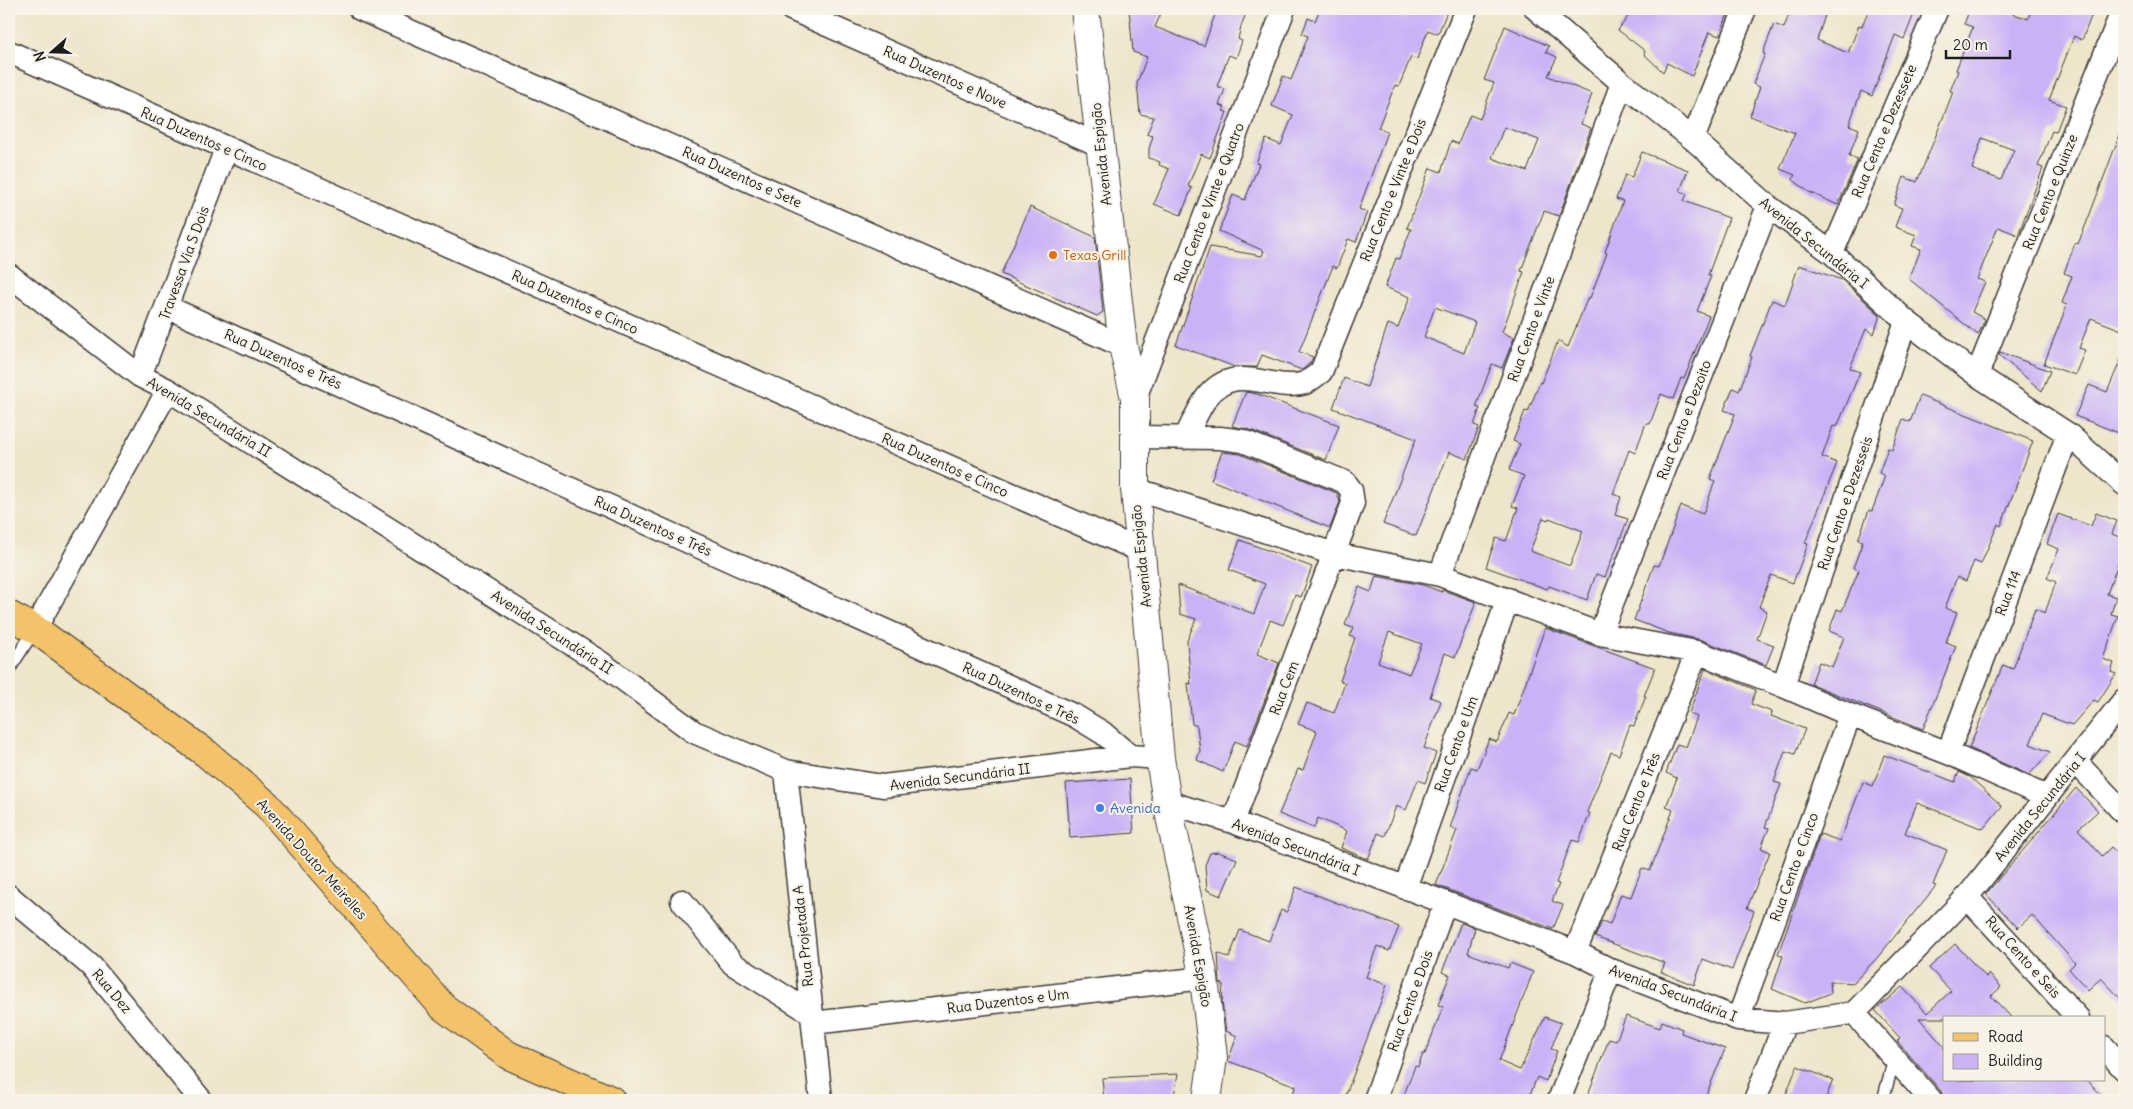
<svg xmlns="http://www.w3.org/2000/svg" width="2133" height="1109" font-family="Delius,sans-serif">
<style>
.building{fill:#cab2f7;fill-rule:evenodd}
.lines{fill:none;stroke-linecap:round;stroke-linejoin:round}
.service-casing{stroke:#3c3a36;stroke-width:14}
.minor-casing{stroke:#3c3a36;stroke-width:25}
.tertiary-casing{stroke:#3c3a36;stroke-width:30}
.primary-casing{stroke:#3c3a36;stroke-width:30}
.service{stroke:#fff;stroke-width:11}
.minor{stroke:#fff;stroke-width:22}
.tertiary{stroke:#fff;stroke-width:28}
.primary{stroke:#f3c26a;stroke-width:28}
.food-dot{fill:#e8710a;stroke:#f7f3e8;stroke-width:2}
.shop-dot{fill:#3f7fe0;stroke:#f7f3e8;stroke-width:2}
.labels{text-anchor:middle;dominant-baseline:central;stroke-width:4;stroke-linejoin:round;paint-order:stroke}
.street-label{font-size:14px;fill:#1c1c1c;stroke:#f7f3e8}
.food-label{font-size:14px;fill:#c56008;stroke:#f7f3e8;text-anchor:start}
.shop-label{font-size:14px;fill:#366cbe;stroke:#f7f3e8;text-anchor:start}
</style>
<rect width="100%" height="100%" fill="#f7f3e8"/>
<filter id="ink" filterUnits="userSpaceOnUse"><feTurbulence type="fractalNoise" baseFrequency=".02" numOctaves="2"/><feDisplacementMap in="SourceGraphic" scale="10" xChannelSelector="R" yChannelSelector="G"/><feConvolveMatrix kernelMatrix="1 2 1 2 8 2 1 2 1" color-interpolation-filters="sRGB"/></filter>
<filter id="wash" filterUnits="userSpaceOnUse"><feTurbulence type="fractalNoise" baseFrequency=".0096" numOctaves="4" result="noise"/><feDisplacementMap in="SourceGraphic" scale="20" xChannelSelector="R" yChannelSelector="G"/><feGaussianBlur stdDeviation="1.12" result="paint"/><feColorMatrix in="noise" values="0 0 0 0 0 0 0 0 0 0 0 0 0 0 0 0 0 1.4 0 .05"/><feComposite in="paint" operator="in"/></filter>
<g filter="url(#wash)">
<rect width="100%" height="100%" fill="#eee6cb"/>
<g id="blocks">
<path class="building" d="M 1129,9 L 1163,9 L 1155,27 L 1204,46 L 1217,9 L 1248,9 L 1241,26 L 1238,39 L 1242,41 L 1236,58 L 1229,55 L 1217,86 L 1225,89 L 1219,105 L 1225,107 L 1223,111 L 1227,112 L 1210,158 L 1201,154 L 1188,186 L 1192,188 L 1181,215 L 1154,204 L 1169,169 L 1159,165 L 1160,162 L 1149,158 L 1149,149 L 1153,136 L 1147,134 L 1154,117 L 1140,114 L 1137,83 L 1147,57 L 1133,52 Z
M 1320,9 L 1448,9 L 1438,34 L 1428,30 L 1417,59 L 1411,57 L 1399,86 L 1395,85 L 1378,128 L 1387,132 L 1359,209 L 1367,212 L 1356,242 L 1348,239 L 1337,268 L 1333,266 L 1299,352 L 1313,357 L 1310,363 L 1302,370 L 1262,355 L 1257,367 L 1235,367 L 1176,345 L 1210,247 L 1262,256 L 1264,251 L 1219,231 L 1233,195 L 1245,200 L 1259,164 L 1256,163 L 1266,139 L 1281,145 L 1293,115 L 1272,106 L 1283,76 L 1291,80 L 1308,36 L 1302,34 L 1308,18 L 1315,21 Z
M 1634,9 L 1730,9 L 1719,36 L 1709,32 L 1692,76 L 1667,63 L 1663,72 L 1644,54 L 1645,51 L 1618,30 Z
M 1791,9 L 1827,9 L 1817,40 L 1848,53 L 1859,25 L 1862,26 L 1869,9 L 1916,9 L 1904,39 L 1895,35 L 1872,96 L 1861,91 L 1849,125 L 1859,129 L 1849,156 L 1858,159 L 1838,205 L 1809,192 L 1792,179 L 1795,175 L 1780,169 L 1795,133 L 1750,116 L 1760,87 L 1753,84 L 1765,54 L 1763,53 L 1774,24 L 1784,28 Z
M 1970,9 L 2000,9 L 2028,19 L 2032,9 L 2094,9 L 2082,40 L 2074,36 L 2049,100 L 2066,106 L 2056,132 L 2052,131 L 2038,166 L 2043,168 L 2018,235 L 1998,227 L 1977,279 L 1985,282 L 1972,312 L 1985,319 L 1978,335 L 1909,279 L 1921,249 L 1912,246 L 1916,235 L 1895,227 L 1902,208 L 1894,205 L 1904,177 L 1917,182 L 1941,123 L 1953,92 L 1950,91 L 1958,71 L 1956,70 L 1973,27 L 1964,24 ZM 1982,138 L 2014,150 L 2001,180 L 1972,169 Z
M 1505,26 L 1549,46 L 1546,52 L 1557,57 L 1548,76 L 1592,94 L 1581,124 L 1591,128 L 1559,216 L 1544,211 L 1527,255 L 1521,271 L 1524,272 L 1502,332 L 1514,338 L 1502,368 L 1492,364 L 1476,407 L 1480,408 L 1474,425 L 1479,427 L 1467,459 L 1449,452 L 1416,536 L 1383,524 L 1416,439 L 1333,408 L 1344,378 L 1367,387 L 1388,324 L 1398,328 L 1410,297 L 1385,287 L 1396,258 L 1399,259 L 1411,229 L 1407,228 L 1430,168 L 1441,172 L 1451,141 L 1458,144 L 1470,115 L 1480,119 L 1494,83 L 1484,80 ZM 1504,127 L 1539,140 L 1527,171 L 1492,158 ZM 1435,307 L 1475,322 L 1464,353 L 1424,337 Z
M 2123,126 L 2124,331 L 2091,318 L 2079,348 L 2085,350 L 2075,375 L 2044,364 L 2067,305 L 2062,303 L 2072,276 L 2064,273 L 2075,243 L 2078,244 L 2090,214 Z
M 1642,152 L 1688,170 L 1680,191 L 1687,194 L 1684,201 L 1729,218 L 1708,275 L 1711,276 L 1697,311 L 1709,316 L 1684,379 L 1681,378 L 1673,399 L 1661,394 L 1650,424 L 1646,423 L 1635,453 L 1629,450 L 1613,494 L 1621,497 L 1615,515 L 1628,519 L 1605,577 L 1596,574 L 1587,600 L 1549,586 L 1547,589 L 1486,567 L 1496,538 L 1506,541 L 1518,508 L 1512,506 L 1524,476 L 1509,470 L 1520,444 L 1513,441 L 1525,411 L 1528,412 L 1540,382 L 1541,383 L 1558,341 L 1568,347 L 1588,297 L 1590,298 L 1607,253 L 1605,252 L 1623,201 L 1616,199 L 1625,175 L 1632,177 ZM 1543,518 L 1548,520 L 1549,518 L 1583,531 L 1570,566 L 1530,551 Z
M 1030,207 L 1095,237 L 1103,312 L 1097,316 L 1001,274 Z
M 1799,265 L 1842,280 L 1880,315 L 1874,334 L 1866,329 L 1850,368 L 1860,372 L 1837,427 L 1833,426 L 1822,457 L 1837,463 L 1805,543 L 1808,544 L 1793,583 L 1771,575 L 1759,607 L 1767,611 L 1757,639 L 1774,645 L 1766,665 L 1702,640 L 1669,633 L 1634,620 L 1654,565 L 1659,566 L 1681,506 L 1703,514 L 1715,481 L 1710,479 L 1735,414 L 1724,410 L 1733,388 L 1739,391 L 1752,357 L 1750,356 L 1772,300 L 1785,305 Z
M 2000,352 L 2050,371 L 2042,391 L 1999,355 Z
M 2124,352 L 2124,435 L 2075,416 L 2089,385 L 2107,392 Z
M 1246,392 L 1257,394 L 1339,425 L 1326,460 L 1248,429 L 1232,426 Z
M 1920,396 L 2033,441 L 2001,526 L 1998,524 L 1981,564 L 1974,561 L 1966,581 L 1957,577 L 1945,608 L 1957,612 L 1946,642 L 1956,646 L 1923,729 L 1811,684 L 1819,662 L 1832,667 L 1844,637 L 1829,631 L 1837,609 L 1842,611 L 1859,570 L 1853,568 L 1863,541 L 1858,540 L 1869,510 L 1872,511 L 1885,476 L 1879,473 L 1888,448 L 1892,450 L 1903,419 L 1910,422 Z
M 1222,452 L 1240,454 L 1337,493 L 1340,502 L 1330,528 L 1211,480 Z
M 2096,513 L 2117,521 L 2112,534 L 2124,539 L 2124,547 L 2107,594 L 2116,597 L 2111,614 L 2118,616 L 2103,659 L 2114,663 L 2111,672 L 2116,674 L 2098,702 L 2094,700 L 2072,725 L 2042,714 L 2030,744 L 2050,752 L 2029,775 L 1969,748 L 2003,665 L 2013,669 L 2035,609 L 2045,613 L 2056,582 L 2047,578 L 2059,549 L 2047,544 L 2058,514 L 2091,526 Z
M 1240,540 L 1312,567 L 1301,597 L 1295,595 L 1283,625 L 1270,620 L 1257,654 L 1279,663 L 1247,746 L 1235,741 L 1223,772 L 1197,760 L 1200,751 L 1197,726 L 1192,724 L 1188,683 L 1191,684 L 1187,641 L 1196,619 L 1180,614 L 1178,585 L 1254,614 L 1265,584 L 1229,570 Z
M 1376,576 L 1423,585 L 1442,592 L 1442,590 L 1476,602 L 1455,657 L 1445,653 L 1430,697 L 1441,701 L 1424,748 L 1436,753 L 1425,783 L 1418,780 L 1406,810 L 1396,806 L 1385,836 L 1378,833 L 1368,859 L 1341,848 L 1347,831 L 1318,818 L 1314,828 L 1279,814 L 1298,769 L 1303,770 L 1317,731 L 1298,724 L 1307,703 L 1334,713 L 1345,683 L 1340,681 L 1355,638 L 1350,636 L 1353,628 L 1345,625 L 1359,587 L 1371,592 ZM 1389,632 L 1422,644 L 1409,674 L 1378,662 Z
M 1545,628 L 1655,668 L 1644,696 L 1646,696 L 1634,726 L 1630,725 L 1619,755 L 1611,752 L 1587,812 L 1590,813 L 1579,842 L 1572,840 L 1556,883 L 1559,884 L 1552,901 L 1563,905 L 1553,929 L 1436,885 L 1457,830 L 1450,828 L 1471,767 L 1477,769 L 1489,739 L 1497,742 L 1509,713 L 1514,715 Z
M 1705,669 L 1756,690 L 1751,704 L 1772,712 L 1771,716 L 1805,729 L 1795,754 L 1785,751 L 1774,782 L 1781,784 L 1765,827 L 1769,828 L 1761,848 L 1770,852 L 1747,908 L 1754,911 L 1732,970 L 1703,959 L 1694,985 L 1661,972 L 1665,963 L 1595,937 L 1602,921 L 1610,924 L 1621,894 L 1631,897 L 1642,868 L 1650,871 L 1673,810 L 1666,807 L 1677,778 L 1666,773 L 1677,744 L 1686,747 L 1697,717 L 1689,713 Z
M 1884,755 L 1955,782 L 1959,772 L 1970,777 L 2002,806 L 1983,829 L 1917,803 L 1905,833 L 1947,850 L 1933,885 L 1936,886 L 1877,958 L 1853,983 L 1830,981 L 1831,993 L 1805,1003 L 1772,989 L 1783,956 L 1778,954 L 1820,834 L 1840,841 L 1863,782 L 1873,786 Z
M 1130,779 L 1134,833 L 1070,838 L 1066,783 Z
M 2076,788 L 2098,811 L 2078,829 L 2102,856 L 2111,847 L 2124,860 L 2124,1002 L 2101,978 L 2088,990 L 2069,969 L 2075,963 L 2032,915 L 2018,928 L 1986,894 Z
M 1218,852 L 1237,859 L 1221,896 L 1207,890 L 1205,865 L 1210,853 Z
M 1296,887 L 1399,927 L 1389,951 L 1377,946 L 1366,977 L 1387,985 L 1344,1100 L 1290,1100 L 1296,1086 L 1228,1061 L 1237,1036 L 1226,1031 L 1222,1002 L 1223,984 L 1220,983 L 1218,953 L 1229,958 L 1240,930 L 1269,941 L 1281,910 L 1287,912 Z
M 1461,923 L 1475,928 L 1468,953 L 1508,968 L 1510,963 L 1533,972 L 1499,1061 L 1520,1070 L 1545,1017 L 1561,1023 L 1551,1049 L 1557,1051 L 1546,1081 L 1537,1077 L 1528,1100 L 1402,1100 L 1415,1066 L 1418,1067 L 1423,1054 L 1425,1054 L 1443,1007 L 1438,1005 L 1450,975 L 1442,972 Z
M 1955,944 L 1986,977 L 1989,974 L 2001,987 L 1991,996 L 2012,1018 L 1919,1018 L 1944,1047 L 1944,1080 L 2087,1080 L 2106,1100 L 1944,1100 L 1941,1091 L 1897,1041 L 1900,1038 L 1875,1010 L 1902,987 L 1927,1013 L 1951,991 L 1929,968 Z
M 1626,1016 L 1660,1028 L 1662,1021 L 1682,1029 L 1681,1033 L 1725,1049 L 1704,1100 L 1586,1100 L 1609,1039 L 1616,1041 Z
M 1797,1066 L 1833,1080 L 1825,1100 L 1784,1100 Z
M 1178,1074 L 1173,1100 L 1104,1100 L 1102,1078 Z"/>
</g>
</g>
<g filter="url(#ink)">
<use href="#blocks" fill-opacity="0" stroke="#3c3a36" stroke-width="1"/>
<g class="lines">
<defs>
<path id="service" d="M 9,670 L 35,629
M 1883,1100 L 1894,1059"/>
<path id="minor" d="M 360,9 L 1123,346
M 791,9 L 1099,145
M 1536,9 L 1622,83 L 1693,139 L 1768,206 L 1832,253 L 1906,321 L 1977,375 L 2068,434 L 2124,484
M 9,52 L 1141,551
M 1693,139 L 1745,9
M 1832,253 L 1937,9
M 9,275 L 140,376 L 168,390 L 600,662 L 694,732 L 786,771 L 883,786 L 1130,756 L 1160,758
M 167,307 L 1075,716 L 1103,733 L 1130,756
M 1977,375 L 2123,9
M 140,376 L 226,149
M 1135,398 L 1284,9
M 1135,437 L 1220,438 L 1243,441 L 1345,482 L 1351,490 L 1353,503 L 1233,822
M 1185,438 C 1192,425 1198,409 1207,397 C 1236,360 1272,393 1305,383 C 1310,381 1316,375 1321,372 L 1466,9
M 1135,489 L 1334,554 L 1440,575 L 1600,634 L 1697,652 L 1783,686 L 1850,715 L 1948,753 L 2047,797
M 1440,575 L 1622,83
M 35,629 L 168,390
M 1600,634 L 1768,206
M 1783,686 L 1906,321
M 1948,753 L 2068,434
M 2076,762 L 2124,813
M 786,771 L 821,1100
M 1167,802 L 1233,822 L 1575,952 L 1611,970 L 1738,1019 L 1785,1023 L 1854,1013 L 1967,897 L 2124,700
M 1405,888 L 1508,599
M 9,896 L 91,966 L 201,1100
M 1967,897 L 2078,1018
M 682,901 L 733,964 L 811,1013
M 1575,952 L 1697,652
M 1854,1013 L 1931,1100
M 1738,1019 L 1850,715
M 813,1023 L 1204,978
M 2104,1047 L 2124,1069
M 1375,1100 L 1445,903
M 1559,1100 L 1611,970
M 1755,1100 L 1785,1023"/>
<path id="tertiary" d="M 1085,9 L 1123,346 L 1135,398 L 1135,489 L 1160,758 L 1167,802 L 1204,978 L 1213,1057 L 1207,1100"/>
<path id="primary" d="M 9,615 L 35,629 L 207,754 L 267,805 L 443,1007 L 508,1055 L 611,1100"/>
</defs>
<use href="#service" class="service-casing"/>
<use href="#minor" class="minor-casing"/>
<use href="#tertiary" class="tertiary-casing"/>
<use href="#primary" class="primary-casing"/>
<use href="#service" class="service"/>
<use href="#minor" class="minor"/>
<use href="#tertiary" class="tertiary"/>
<use href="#primary" class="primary"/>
</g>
</g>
<circle class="food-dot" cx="1053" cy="255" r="5"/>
<circle class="shop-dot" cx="1100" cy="808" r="5"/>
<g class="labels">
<g class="street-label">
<text transform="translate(945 77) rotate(24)">Rua Duzentos e Nove</text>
<text transform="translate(1884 131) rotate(-67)">Rua Cento e Dezessete</text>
<text transform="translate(204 139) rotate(24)">Rua Duzentos e Cinco</text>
<text transform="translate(1101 154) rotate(-96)">Avenida Espigão</text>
<text transform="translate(742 177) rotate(24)">Rua Duzentos e Sete</text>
<text transform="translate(1393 190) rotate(-68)">Rua Cento e Vinte e Dois</text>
<text transform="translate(2050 192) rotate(-68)">Rua Cento e Quinze</text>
<text transform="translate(1209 203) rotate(-69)">Rua Cento e Vinte e Quatro</text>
<text transform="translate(1814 243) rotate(39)">Avenida Secundária I</text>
<text transform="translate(184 263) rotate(-70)">Travessa Via S Dois</text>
<text transform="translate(575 302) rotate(24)">Rua Duzentos e Cinco</text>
<text transform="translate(1531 329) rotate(-70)">Rua Cento e Vinte</text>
<text transform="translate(283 359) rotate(24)">Rua Duzentos e Três</text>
<text transform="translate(209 417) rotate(31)">Avenida Secundária II</text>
<text transform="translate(1684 420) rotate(-69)">Rua Cento e Dezoito</text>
<text transform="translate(945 465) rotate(24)">Rua Duzentos e Cinco</text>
<text transform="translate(1845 503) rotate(-71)">Rua Cento e Dezesseis</text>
<text transform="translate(653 526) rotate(24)">Rua Duzentos e Três</text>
<text transform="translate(1141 556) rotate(-96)">Avenida Espigão</text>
<text transform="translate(2008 593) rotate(-69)">Rua 114</text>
<text transform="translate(552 632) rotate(33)">Avenida Secundária II</text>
<text transform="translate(1284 688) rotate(-69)">Rua Cem</text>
<text transform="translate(1021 693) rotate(25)">Rua Duzentos e Três</text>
<text transform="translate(1456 744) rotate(-70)">Rua Cento e Um</text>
<text transform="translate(960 777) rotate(-7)">Avenida Secundária II</text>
<text transform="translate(1636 802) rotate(-68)">Rua Cento e Três</text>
<text transform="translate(2040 807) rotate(-51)">Avenida Secundária I</text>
<text transform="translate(1296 847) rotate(21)">Avenida Secundária I</text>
<text transform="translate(312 859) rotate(48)">Avenida Doutor Meirelles</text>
<text transform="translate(1794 867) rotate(-70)">Rua Cento e Cinco</text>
<text transform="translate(803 936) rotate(-96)">Rua Projetada A</text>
<text transform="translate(1198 956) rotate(80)">Avenida Espigão</text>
<text transform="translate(2023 957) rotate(48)">Rua Cento e Seis</text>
<text transform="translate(112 991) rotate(50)">Rua Dez</text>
<text transform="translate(1673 993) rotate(21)">Avenida Secundária I</text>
<text transform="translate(1008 1001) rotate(-7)">Rua Duzentos e Um</text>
<text transform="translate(1410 1001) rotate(-70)">Rua Cento e Dois</text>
</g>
<g class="food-label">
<text x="1063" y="255">Texas Grill</text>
</g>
<g class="shop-label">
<text x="1110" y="808">Avenida</text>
</g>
</g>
<rect width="2133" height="1109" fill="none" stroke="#f7f3e8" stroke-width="30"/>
<rect x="1943" y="1016" width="162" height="65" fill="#f7f3e8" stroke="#9f9d96"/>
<rect x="1953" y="1033" width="25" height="8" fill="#f3c26a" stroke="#9f9d96"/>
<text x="1988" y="1042" font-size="15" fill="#1c1c1c">Road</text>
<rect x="1953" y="1054" width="25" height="15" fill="#cab2f7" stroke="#9f9d96"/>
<text x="1988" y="1066" font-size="15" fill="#1c1c1c">Building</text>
<g transform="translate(52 52) rotate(250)" stroke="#f7f3e8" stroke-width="4" paint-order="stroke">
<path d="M0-4L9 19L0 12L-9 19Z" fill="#1c1c1c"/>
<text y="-8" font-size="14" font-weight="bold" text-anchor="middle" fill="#1c1c1c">N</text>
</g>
<path d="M1946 50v8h64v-8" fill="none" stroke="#1c1c1c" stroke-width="2.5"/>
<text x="1953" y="50" font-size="15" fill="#1c1c1c" stroke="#f7f3e8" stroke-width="4" paint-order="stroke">20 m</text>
</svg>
